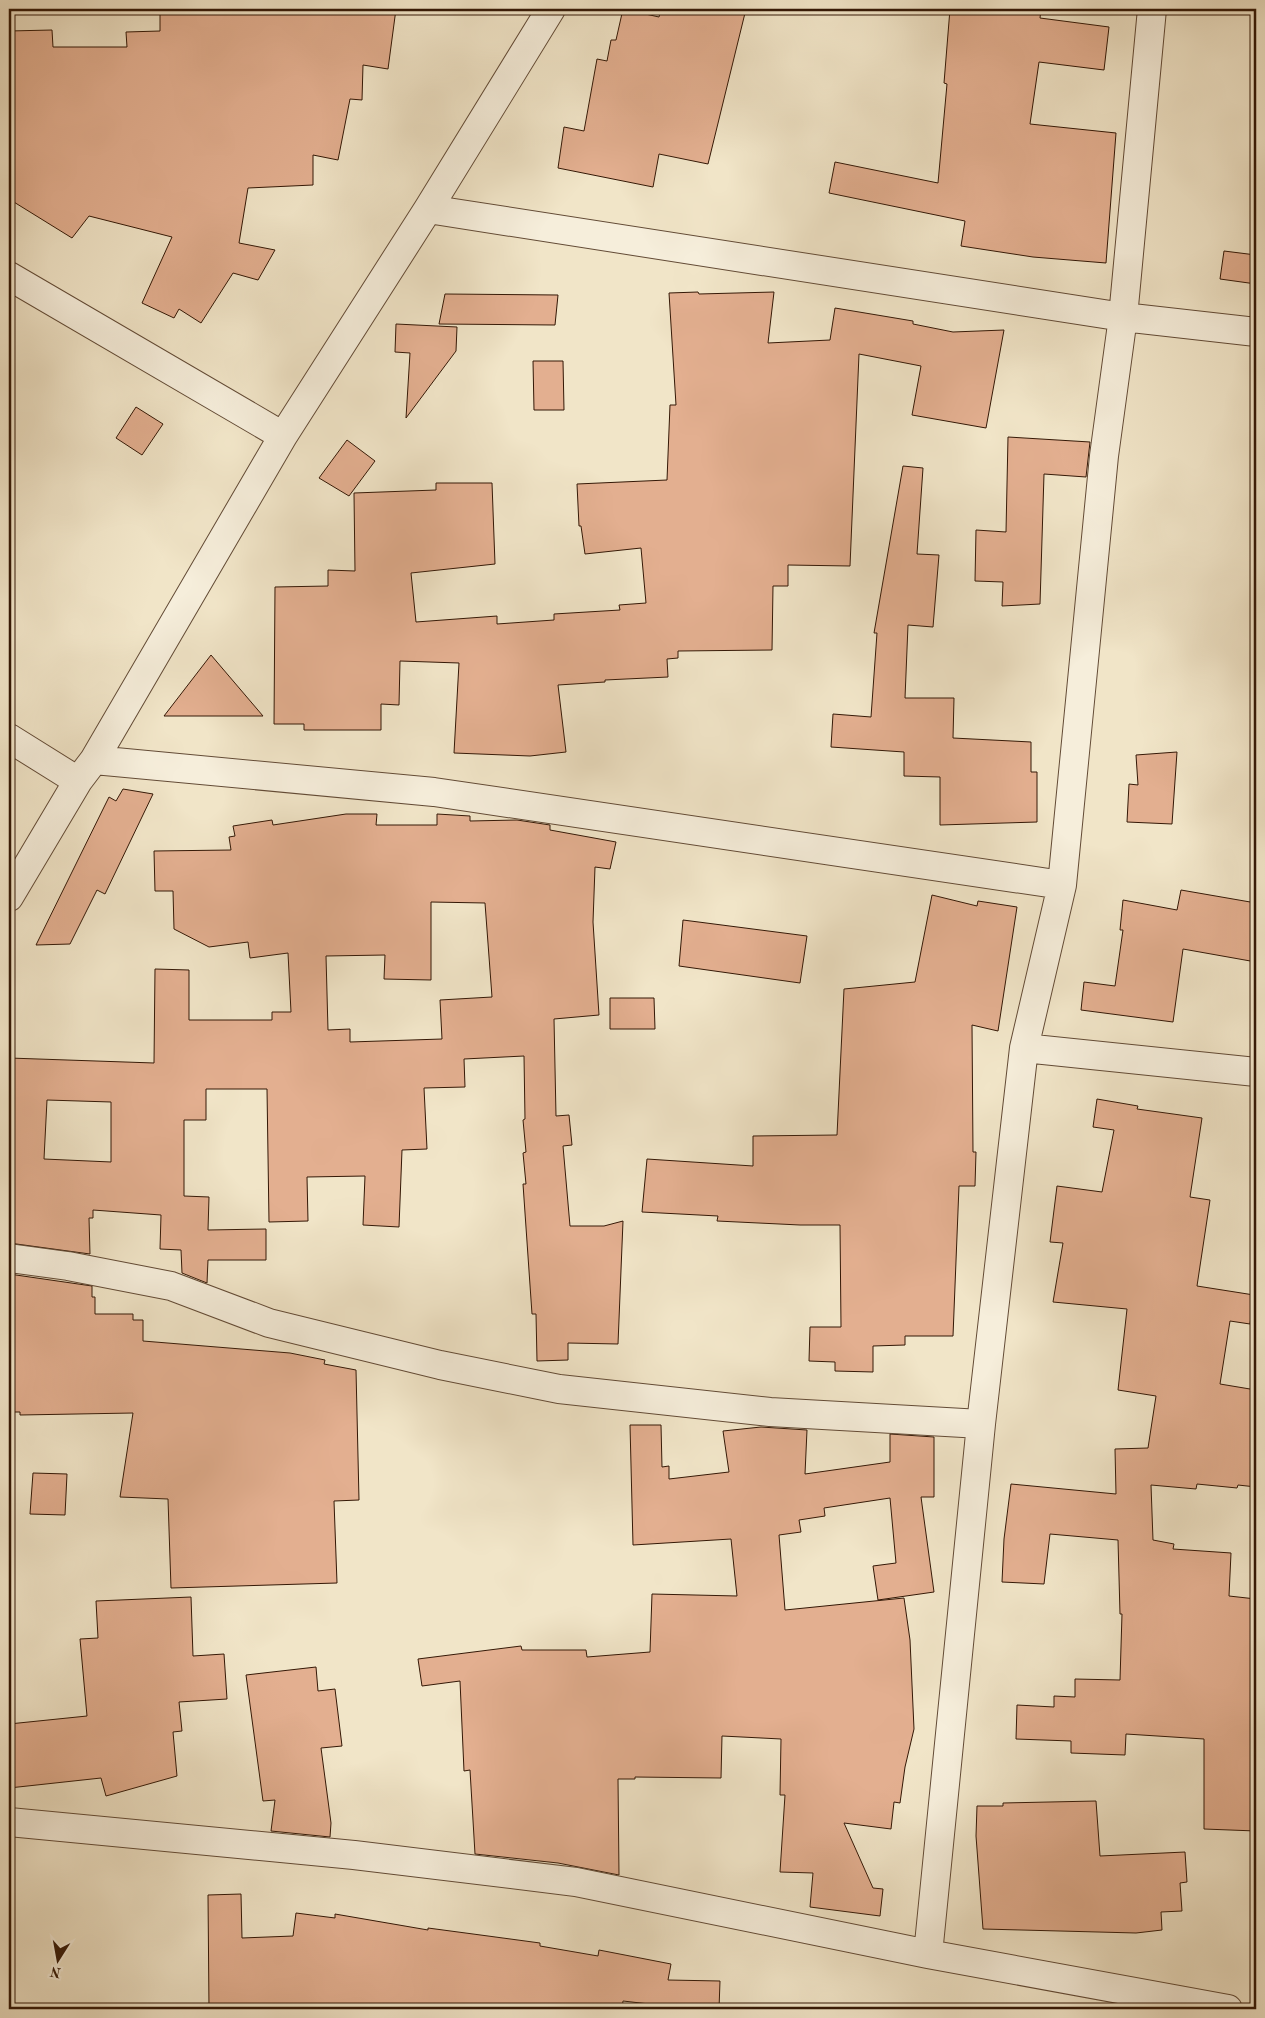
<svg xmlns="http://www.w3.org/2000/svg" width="1265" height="2018" font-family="'Old Standard TT',serif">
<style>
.building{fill:#e3af90;stroke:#341806;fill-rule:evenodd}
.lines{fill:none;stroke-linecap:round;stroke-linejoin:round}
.street-casing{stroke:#634b36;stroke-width:30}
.street{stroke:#f6eedb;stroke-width:28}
</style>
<rect width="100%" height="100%" fill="#f1e5c8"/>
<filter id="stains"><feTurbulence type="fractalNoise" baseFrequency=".004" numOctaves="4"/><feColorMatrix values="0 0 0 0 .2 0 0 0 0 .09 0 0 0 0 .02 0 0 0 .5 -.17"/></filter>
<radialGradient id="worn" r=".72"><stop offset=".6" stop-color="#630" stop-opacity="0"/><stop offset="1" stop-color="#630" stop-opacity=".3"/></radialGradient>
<path class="building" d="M160,9H396L388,69L363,65L362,100L350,99L338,160L313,155V185L248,188L239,243L275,250L258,280L233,273L201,323L179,309L174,318L142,303L172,237L89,216L72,238L9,199V31L52,30L53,47H127L126,32L160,31Z
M623,9L659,17L661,9H746L708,164L659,154L653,187L558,168L564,127L584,131L597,59L607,61L611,40H616Z
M950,9H1041L1040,18L1109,27L1104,70L1039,62L1030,124L1116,133L1106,263L1033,257L961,246L965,221L829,193L835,162L938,183L947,84L944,83Z
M1224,251L1256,255V284L1220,279Z
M698,292L699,294L774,292L768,343L830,340L835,308L913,321V324L953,332L1004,330L986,428L912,415L921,366L859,354L850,566L788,565V586H773L772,650L678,651V658L667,659L668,677L605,680V682L558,685L566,752L530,756L454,753L459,663L400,661L399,705L381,704V730H304V724H274L275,587L328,586V570L355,571L354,493L436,490V483H492L495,564L411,573L416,622L497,616V624L554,620V614L620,610L619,605L646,603L641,548L585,554L581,526H579L577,484L667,480L670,405H676L669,293Z
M445,294L558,295L555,325L439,324Z
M396,324L457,327L456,351L406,418L410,353L395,352Z
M533,361H563L564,410H534Z
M136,407L163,424L142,455L116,438Z
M1008,437L1090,442L1086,477L1044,474L1040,604L1002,606L1003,582L975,581L976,530L1006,532Z
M347,440L375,461L349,496L319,478Z
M903,466L923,468L917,554L939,555L933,627L908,625L905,698H954L953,738L1031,742V772H1037V822L940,825V777L904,776V752L831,747L833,714L871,717L877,633H874Z
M211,655L263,716H164Z
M1177,752L1172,824L1127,822L1129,784L1138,785L1136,755Z
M123,789L153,794L105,894L97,890L70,944L36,945L109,797L116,801Z
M346,814H377L376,825H437V814L470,816V821L517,820L550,825V830L616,842L610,869L595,867L593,922L599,1015L554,1019L556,1116L569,1115L572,1145L563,1146L570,1226H604L623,1221L618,1344L568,1343V1360L537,1361L536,1314H532L523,1184H526L523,1153L526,1152L523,1120L525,1119L524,1056L464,1059L465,1087L424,1088L427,1149L402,1150L399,1227L363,1225L365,1176L307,1177L308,1221L269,1222L267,1089H206V1120H184V1196L209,1197L208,1230L266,1229V1260H208L207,1283L182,1273L181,1250L160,1249L161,1215L93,1210V1218H89L90,1254L9,1243V1058L154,1063L155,969L189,970V1020H272V1012H291L288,953L250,958L248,942L209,947L174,929L173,891H155L154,851L231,850L229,837L235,836L233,826L272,820L273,825ZM431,902L485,903L492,997L440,1000L442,1039L350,1042V1029L328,1030L326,956L385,955L384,979L431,980ZM47,1100L111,1102V1162L44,1159Z
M1181,890L1256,903V962L1183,949L1173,1022L1081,1010L1084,982L1115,986L1123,930H1120L1123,900L1177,910Z
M932,895L977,906L978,901L1017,907L998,1031L972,1025L973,1152H976L975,1186H959L953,1336H905V1345L873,1346V1372L835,1371V1362L809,1361L810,1327H841L840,1225H800L717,1221L718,1216L642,1212L647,1159L753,1166V1136L837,1135L844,989L915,982Z
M683,920L807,936L800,983L679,966Z
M610,998H654L655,1029H610Z
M1097,1099L1138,1106L1137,1109L1202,1118L1190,1197L1210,1200L1197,1286L1254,1295L1250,1324L1230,1321L1220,1384L1256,1390V1487L1238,1485L1237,1488L1197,1484L1196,1489L1151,1485L1153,1540L1174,1544L1173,1549L1231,1553L1229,1596L1256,1599V1831L1204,1829V1739L1126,1734L1125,1755L1071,1753V1741L1016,1739L1017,1705L1054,1707V1696L1075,1697V1679L1120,1680L1122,1614H1120L1118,1540L1050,1534L1044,1584L1002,1582L1004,1539L1011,1484L1116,1494L1115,1449L1148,1448L1156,1396L1118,1390L1127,1309L1053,1302L1063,1243L1050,1242L1057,1186L1102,1192L1114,1130L1093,1127Z
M9,1274L92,1286V1297H95V1314H133V1320H143V1341L290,1353L325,1360L324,1364L356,1370L359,1500L334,1501L337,1583L171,1588L168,1499L120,1497L133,1413L20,1415V1412H9Z
M630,1425H661L662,1467L669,1466V1479L729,1472L723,1431L761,1427L807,1430L805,1474L890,1462V1434L934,1437V1497H921L934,1592L878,1600L873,1566L896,1563L890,1498L824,1508L825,1516L799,1520L801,1532L779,1535L785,1610L904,1598L910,1640L914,1729L905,1767L900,1803L894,1802L891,1829L844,1823L873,1888L883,1889L880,1916L810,1907L813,1873L780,1872L785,1795H780L781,1739L722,1736L721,1778L635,1777V1779H618L619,1875L558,1863L475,1854L470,1770L464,1771L460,1681L422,1686L418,1659L521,1646L522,1650H586L587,1657L650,1652L652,1594L737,1596L731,1539L633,1545Z
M33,1473L67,1474L65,1515L30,1514Z
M191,1597L193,1656L224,1654L227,1699L179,1702L182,1731L173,1732L177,1776L106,1796L101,1778L9,1788V1724L87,1716L80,1639L98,1638L96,1601Z
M316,1667L318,1691L335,1689L342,1746L321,1748L331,1823L330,1837L271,1831L275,1800L263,1801L246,1675Z
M1096,1801L1100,1856L1185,1852L1187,1882L1180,1883L1182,1911L1161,1912L1162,1930L1136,1933L983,1929L976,1836L977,1806H1003V1803Z
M241,1894L242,1938L293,1936L296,1913L335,1918V1914L428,1930V1928L488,1936L540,1943V1946L598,1956L599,1950L671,1964L668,1980L720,1981L719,2009H693L623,2001L622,2009H209L208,1895Z"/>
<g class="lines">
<g class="street-casing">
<path id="street" d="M428,209L1123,317L1256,332
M9,276L283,436
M9,738L78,781
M94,760L434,792L1062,885
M9,897L78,781L94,760L283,436L428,209L551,9
M1024,1048L1256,1072
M9,1258L68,1266L171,1286L269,1323L440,1365L559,1389L770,1412L981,1424
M9,1822L354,1855L576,1882L928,1954L1228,2009
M928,1954L981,1424L1024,1048L1062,885L1104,456L1123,317L1152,9"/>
</g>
<use href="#street" class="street"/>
</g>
<rect width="1265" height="2018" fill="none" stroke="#f1e5c8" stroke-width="30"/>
<rect x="10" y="10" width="1245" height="1998" fill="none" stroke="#341806" stroke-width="2.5"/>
<rect x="15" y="15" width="1235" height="1988" fill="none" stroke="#341806"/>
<g transform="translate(58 1960) rotate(191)" stroke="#f6eedb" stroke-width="4" paint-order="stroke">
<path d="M0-4L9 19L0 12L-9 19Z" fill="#341806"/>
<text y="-8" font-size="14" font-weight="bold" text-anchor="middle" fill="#341806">N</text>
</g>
<rect width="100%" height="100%" filter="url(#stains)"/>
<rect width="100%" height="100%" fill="url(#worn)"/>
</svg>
